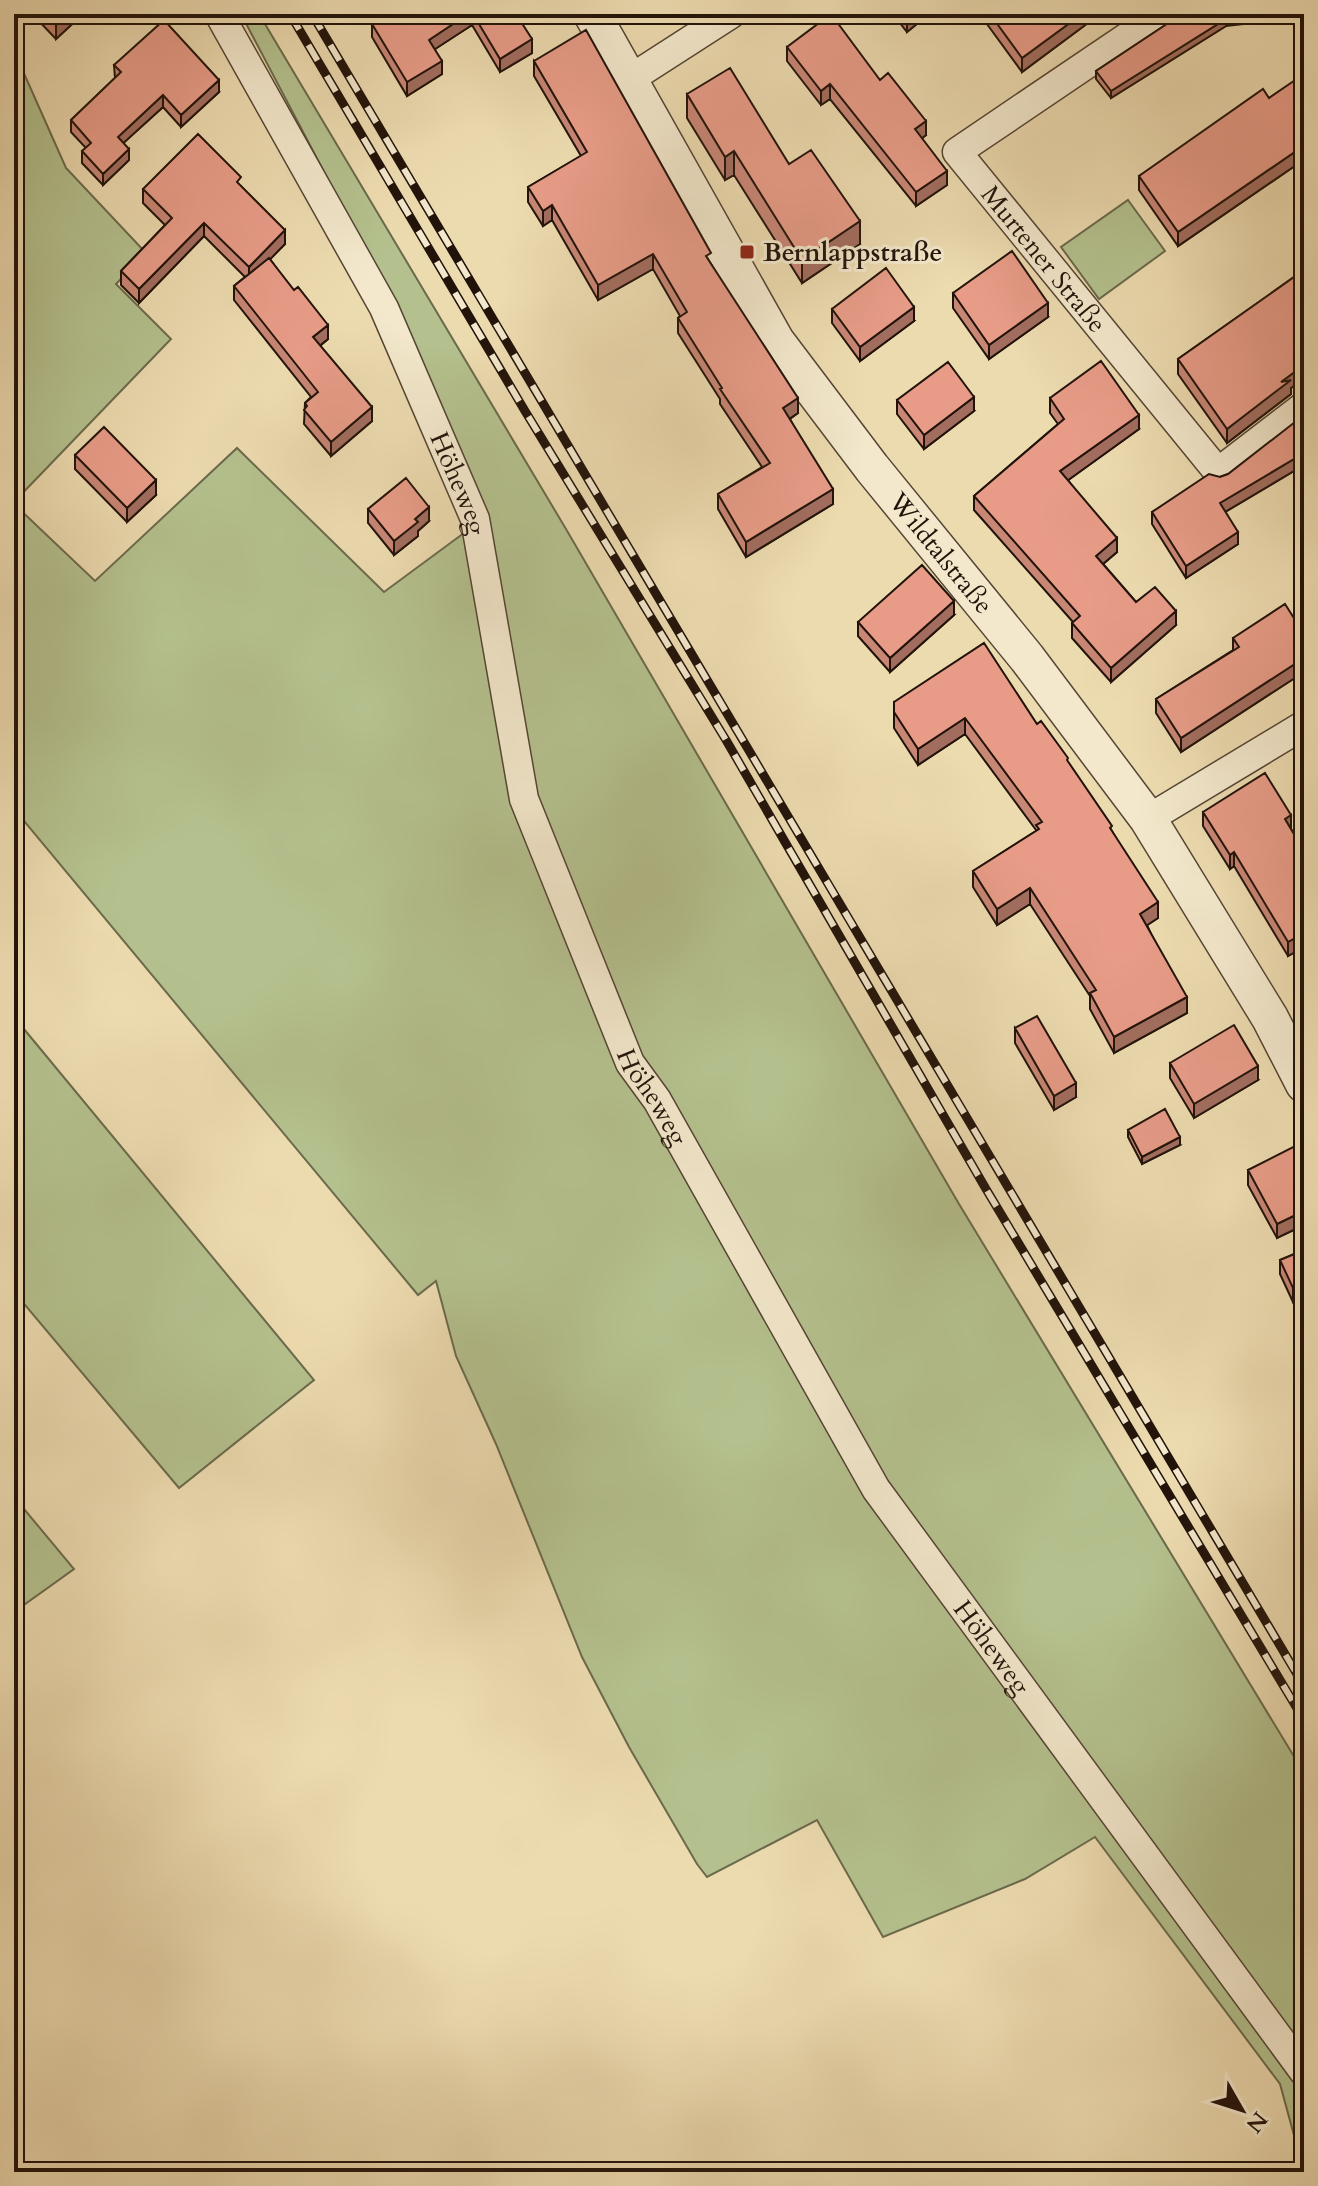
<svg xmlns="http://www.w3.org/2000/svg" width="1318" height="2186" font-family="Cardo,serif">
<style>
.green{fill:#b4c18e;stroke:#6b6a4c;stroke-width:2}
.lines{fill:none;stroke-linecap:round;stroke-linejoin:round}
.minor-casing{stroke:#554534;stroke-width:31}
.tertiary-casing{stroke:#554534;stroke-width:39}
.minor{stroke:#f3e8cc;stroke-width:28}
.tertiary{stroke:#f3e8cc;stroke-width:36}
.rail-casing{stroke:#22130a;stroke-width:9}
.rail{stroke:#f3e8cc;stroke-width:6;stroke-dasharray:18;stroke-linecap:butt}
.wall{fill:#c88675;stroke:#22130a;stroke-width:2}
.shaded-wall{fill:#a26d5f;stroke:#22130a;stroke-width:2}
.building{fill:#e89c88;stroke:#22130a;stroke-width:2}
.poi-dot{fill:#8f2418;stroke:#f3e8cc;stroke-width:3}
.labels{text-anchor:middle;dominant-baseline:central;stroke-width:6;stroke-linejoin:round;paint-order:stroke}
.poi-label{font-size:26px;font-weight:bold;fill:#22130a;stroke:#f3e8cc;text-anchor:start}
.street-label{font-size:26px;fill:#22130a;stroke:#f3e8cc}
</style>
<rect width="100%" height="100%" fill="#eddbb0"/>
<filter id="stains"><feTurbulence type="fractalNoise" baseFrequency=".0025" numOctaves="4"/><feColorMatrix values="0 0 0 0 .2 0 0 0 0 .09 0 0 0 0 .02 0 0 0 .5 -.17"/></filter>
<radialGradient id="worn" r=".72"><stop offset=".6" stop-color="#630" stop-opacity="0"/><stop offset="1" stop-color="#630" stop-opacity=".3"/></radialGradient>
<path class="green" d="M241,14H259L566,529L959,1204L1304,1773V2172L1280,2084L1095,1837L1025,1879L883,1937L817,1820L707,1877L697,1864L629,1747L582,1657L496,1444L456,1356L436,1281L418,1295L14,809V504L95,581L237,448L384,592L487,516L392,301Z
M14,51L66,168L146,253L116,284L171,339L14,502Z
M1128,200L1165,251L1099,299L1061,247Z
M14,1017L314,1380L179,1488L14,1292Z
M14,1497L74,1569L14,1612Z"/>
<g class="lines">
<g class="minor-casing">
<g id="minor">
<path id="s1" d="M219,14L384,308L475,519L524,799L630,1063L657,1100L876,1489L1304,2072"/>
<path id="s2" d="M1161,14L957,152L1218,472L1304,406"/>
<path d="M630,79L731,14"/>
<path d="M1148,819L1304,725"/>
</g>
</g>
<g class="tertiary-casing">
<g id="tertiary">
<path id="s3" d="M592,14L776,341L872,468L1027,658L1148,819L1270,1018L1304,1084"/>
</g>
</g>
<use href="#minor" class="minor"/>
<use href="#tertiary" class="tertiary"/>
<g class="rail-casing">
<path id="rail" d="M290,14L525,411L726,740L986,1189L1304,1720
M312,14L1304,1686"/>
</g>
<use href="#rail" class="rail"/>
</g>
<path class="wall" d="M37,14H83L56,39L37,19Z
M388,14H516L532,53L500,72L472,25L435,49L442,74L407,96L372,37V24Z
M893,14H929L907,32Z
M984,14H1111L1104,19L1100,14L1022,72L984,20Z
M1182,14H1269V21L1226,26L1111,98L1096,79V71Z
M787,47L880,80L926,135L922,138L947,185L916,206L830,99L821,105L787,61Z
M534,61L711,264L798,413L790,419L833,504L746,557L718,509V494L762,467L720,404V399L678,333V318L680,316L653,269L598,300L552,220L543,226L528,202V187L581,156L534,76Z
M114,65L219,92L181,127L163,107L123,143L129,160L103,185L82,163V151L86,148L71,132V120L115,78Z
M1304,80V163L1302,161L1178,246L1139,190V176L1269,98Z
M687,94L789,164L860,244L802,283L734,175L725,180L687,118Z
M241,186L285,244L270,259L328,339L320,346L372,421L331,456L304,424L305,403L311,397L234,300V286L245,277L204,236L139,303L121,285V271L165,225L143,203V189Z
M1304,270V379L1291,388V394L1227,443L1178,374V359Z
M953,293L1048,317L989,359L953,308Z
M832,309L914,321L860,361L832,323Z
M1050,398L1139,429L1068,480L1117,552L1103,564L1136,602L1176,625L1111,682L1072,638V623L1073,622L974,510V496L1058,424L1050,413Z
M897,400L974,411L924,449L897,414Z
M75,455L156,495L127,522L75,469Z
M1304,465L1225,512L1238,544L1186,578L1152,524V512L1220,477L1228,474Z
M368,509L429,521L418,531V536L394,555L368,523Z
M954,615L890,672L858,636V622Z
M1304,634V672L1181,752L1156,713V699L1233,650V638Z
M894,702L1037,724L1068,763L1112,831L1158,918L1147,925L1187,1013L1114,1053L1090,1009V996L1030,904L997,925L973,887V871L1036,831V830L965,734L918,765L894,728Z
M1203,812L1291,829L1304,851V947L1288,956L1234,866L1230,869L1203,826Z
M1015,1028L1076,1097L1054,1110L1015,1043Z
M1170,1063L1258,1080L1194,1118L1170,1078Z
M1128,1130L1180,1145L1142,1164L1128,1137Z
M1304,1154V1225L1277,1238L1248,1185V1170Z
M1304,1250L1293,1302L1280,1274V1260Z
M1304,1341V1362L1301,1356V1342Z"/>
<path class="shaded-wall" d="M68,14H83L56,39V25Z
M468,14H472V25L429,53V40Z
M912,14H929L907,32V18Z
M1082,14H1100L1022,72V58Z
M1226,19V26L1111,98V91Z
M532,39V53L500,72V59Z
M442,61V74L407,96V82Z
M219,80V92L181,127V115Z
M830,84V99L821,105V91Z
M163,95V107L118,148V137Z
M926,121V135L915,144V129Z
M1302,147V161L1178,246V232Z
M129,149V160L103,185V174Z
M734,151V175L725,180V157Z
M947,171V185L916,206V192Z
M552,205V220L543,226V211Z
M860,221V244L802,283V260Z
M204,223V236L139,303V289Z
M285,230V244L249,281V267Z
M653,254V269L598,300V285Z
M1048,303V317L989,359V345Z
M914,307V321L860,361V347Z
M328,325V339L313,351V337Z
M1304,365V379L1291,388V394L1227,443V429L1281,382Z
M974,397V411L924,449V435Z
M798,398V413L783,423V408Z
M372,407V421L331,456V442Z
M1139,415V429L1060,486V471Z
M1304,453V465L1220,515V503Z
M156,480V495L127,522V508Z
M833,489V504L746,557V542Z
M429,507V521L418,531V536L394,555V541L415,519Z
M1238,532V544L1186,578V566Z
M1117,538V552L1096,570V556Z
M954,601V615L890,672V658Z
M1176,611V625L1111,682V668Z
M1304,658V672L1181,752V738Z
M965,718V734L918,765V749Z
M1291,815V830L1285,819Z
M1234,852V866L1230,869V855Z
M1030,888V904L997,925V909Z
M1158,902V918L1140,930V914Z
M1304,933V947L1288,956V942Z
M1187,997V1013L1114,1053V1037Z
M1258,1066V1080L1194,1118V1104Z
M1076,1083V1097L1054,1110V1096Z
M1180,1137V1145L1142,1164V1157Z
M1304,1211V1225L1277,1238V1224Z
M1304,1283V1297L1293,1302V1288Z"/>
<path class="building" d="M45,14H68L56,25Z
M388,14H468L429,40L442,61L407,82L372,24Z
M473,14H516L532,39L500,59Z
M831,14L880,80L888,73L926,121L915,129L947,171L916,192L830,84L821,91L787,47Z
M990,14H1082L1022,58Z
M1182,14H1269L1226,19L1111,91L1096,71Z
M164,20L219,80L181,115L163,95L118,137L129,149L103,174L82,151L91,143L71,120L121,72L114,65Z
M586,30L711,253L706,256L798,398L783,408L833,489L746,542L718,494L770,463L720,389L722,388L678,318L687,312L653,254L598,285L552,205L543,211L528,187L587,152L534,61Z
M730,68L789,164L811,150L860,221L802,260L734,151L725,157L687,94Z
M1301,76L1304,80V149L1302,147L1178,232L1139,176L1263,89L1269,98Z
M198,134L241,177L237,182L285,230L249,267L204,223L139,289L121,271L172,218L143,189Z
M1012,251L1048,303L989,345L953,293Z
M269,258L294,290L298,287L328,325L313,337L372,407L331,442L304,410L307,406L305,403L318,392L234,286Z
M886,268L914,307L860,347L832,309Z
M1304,270V365L1281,382L1291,380L1227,429L1178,359Z
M1101,361L1139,415L1060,471L1117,538L1096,556L1136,602L1155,587L1176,611L1111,668L1072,623L1080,616L974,496L1064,419L1050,398Z
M948,362L974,397L924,435L897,400Z
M1304,415V453L1220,503L1238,532L1186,566L1152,512L1209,474L1220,477L1228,474Z
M104,427L156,480L127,508L75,455Z
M406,478L429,507L415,519L418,522L394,541L368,509Z
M922,565L954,601L890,658L858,622Z
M1285,604L1304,634V658L1181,738L1156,699L1239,647L1233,638Z
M984,643L1037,724L1041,721L1068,758L1067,760L1112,826L1110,828L1158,902L1140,914L1187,997L1114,1037L1090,993L1096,990L1030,888L997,909L973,871L1039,829L1036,825L1042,822L965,718L918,749L894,712V702Z
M1265,773L1291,815L1285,819L1304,851V933L1288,942L1234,852L1230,855L1203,812Z
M1037,1016L1076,1083L1054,1096L1015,1028Z
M1234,1025L1258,1066L1194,1104L1170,1063Z
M1165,1109L1180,1137L1142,1157L1128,1130Z
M1299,1144L1304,1154V1211L1277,1224L1248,1170Z
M1304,1250V1283L1293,1288L1280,1260Z"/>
<rect class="poi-dot" x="739" y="244" width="16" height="16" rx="4"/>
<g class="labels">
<g class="poi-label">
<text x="763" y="252">Bernlappstraße</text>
</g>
<g class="street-label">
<text stroke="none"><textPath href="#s2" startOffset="384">Murtener Straße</textPath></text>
<text stroke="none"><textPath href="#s1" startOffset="528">Höheweg</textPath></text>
<text stroke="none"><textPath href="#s3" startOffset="644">Wildtalstraße</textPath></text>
<text stroke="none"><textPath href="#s1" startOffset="1176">Höheweg</textPath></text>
<text stroke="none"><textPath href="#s1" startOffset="1824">Höheweg</textPath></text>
</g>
</g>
<rect width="1318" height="2186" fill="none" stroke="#eddbb0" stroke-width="48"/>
<rect x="16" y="16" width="1286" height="2154" fill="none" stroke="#22130a" stroke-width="4"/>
<rect x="24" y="24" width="1270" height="2138" fill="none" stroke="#22130a" stroke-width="2"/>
<g transform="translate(1242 2110) rotate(129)" stroke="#f3e8cc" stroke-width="6" paint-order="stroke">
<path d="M0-6L14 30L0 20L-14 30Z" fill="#22130a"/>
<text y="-12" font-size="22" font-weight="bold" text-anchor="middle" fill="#22130a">N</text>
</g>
<rect width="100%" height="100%" filter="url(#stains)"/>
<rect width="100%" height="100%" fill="url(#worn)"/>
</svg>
